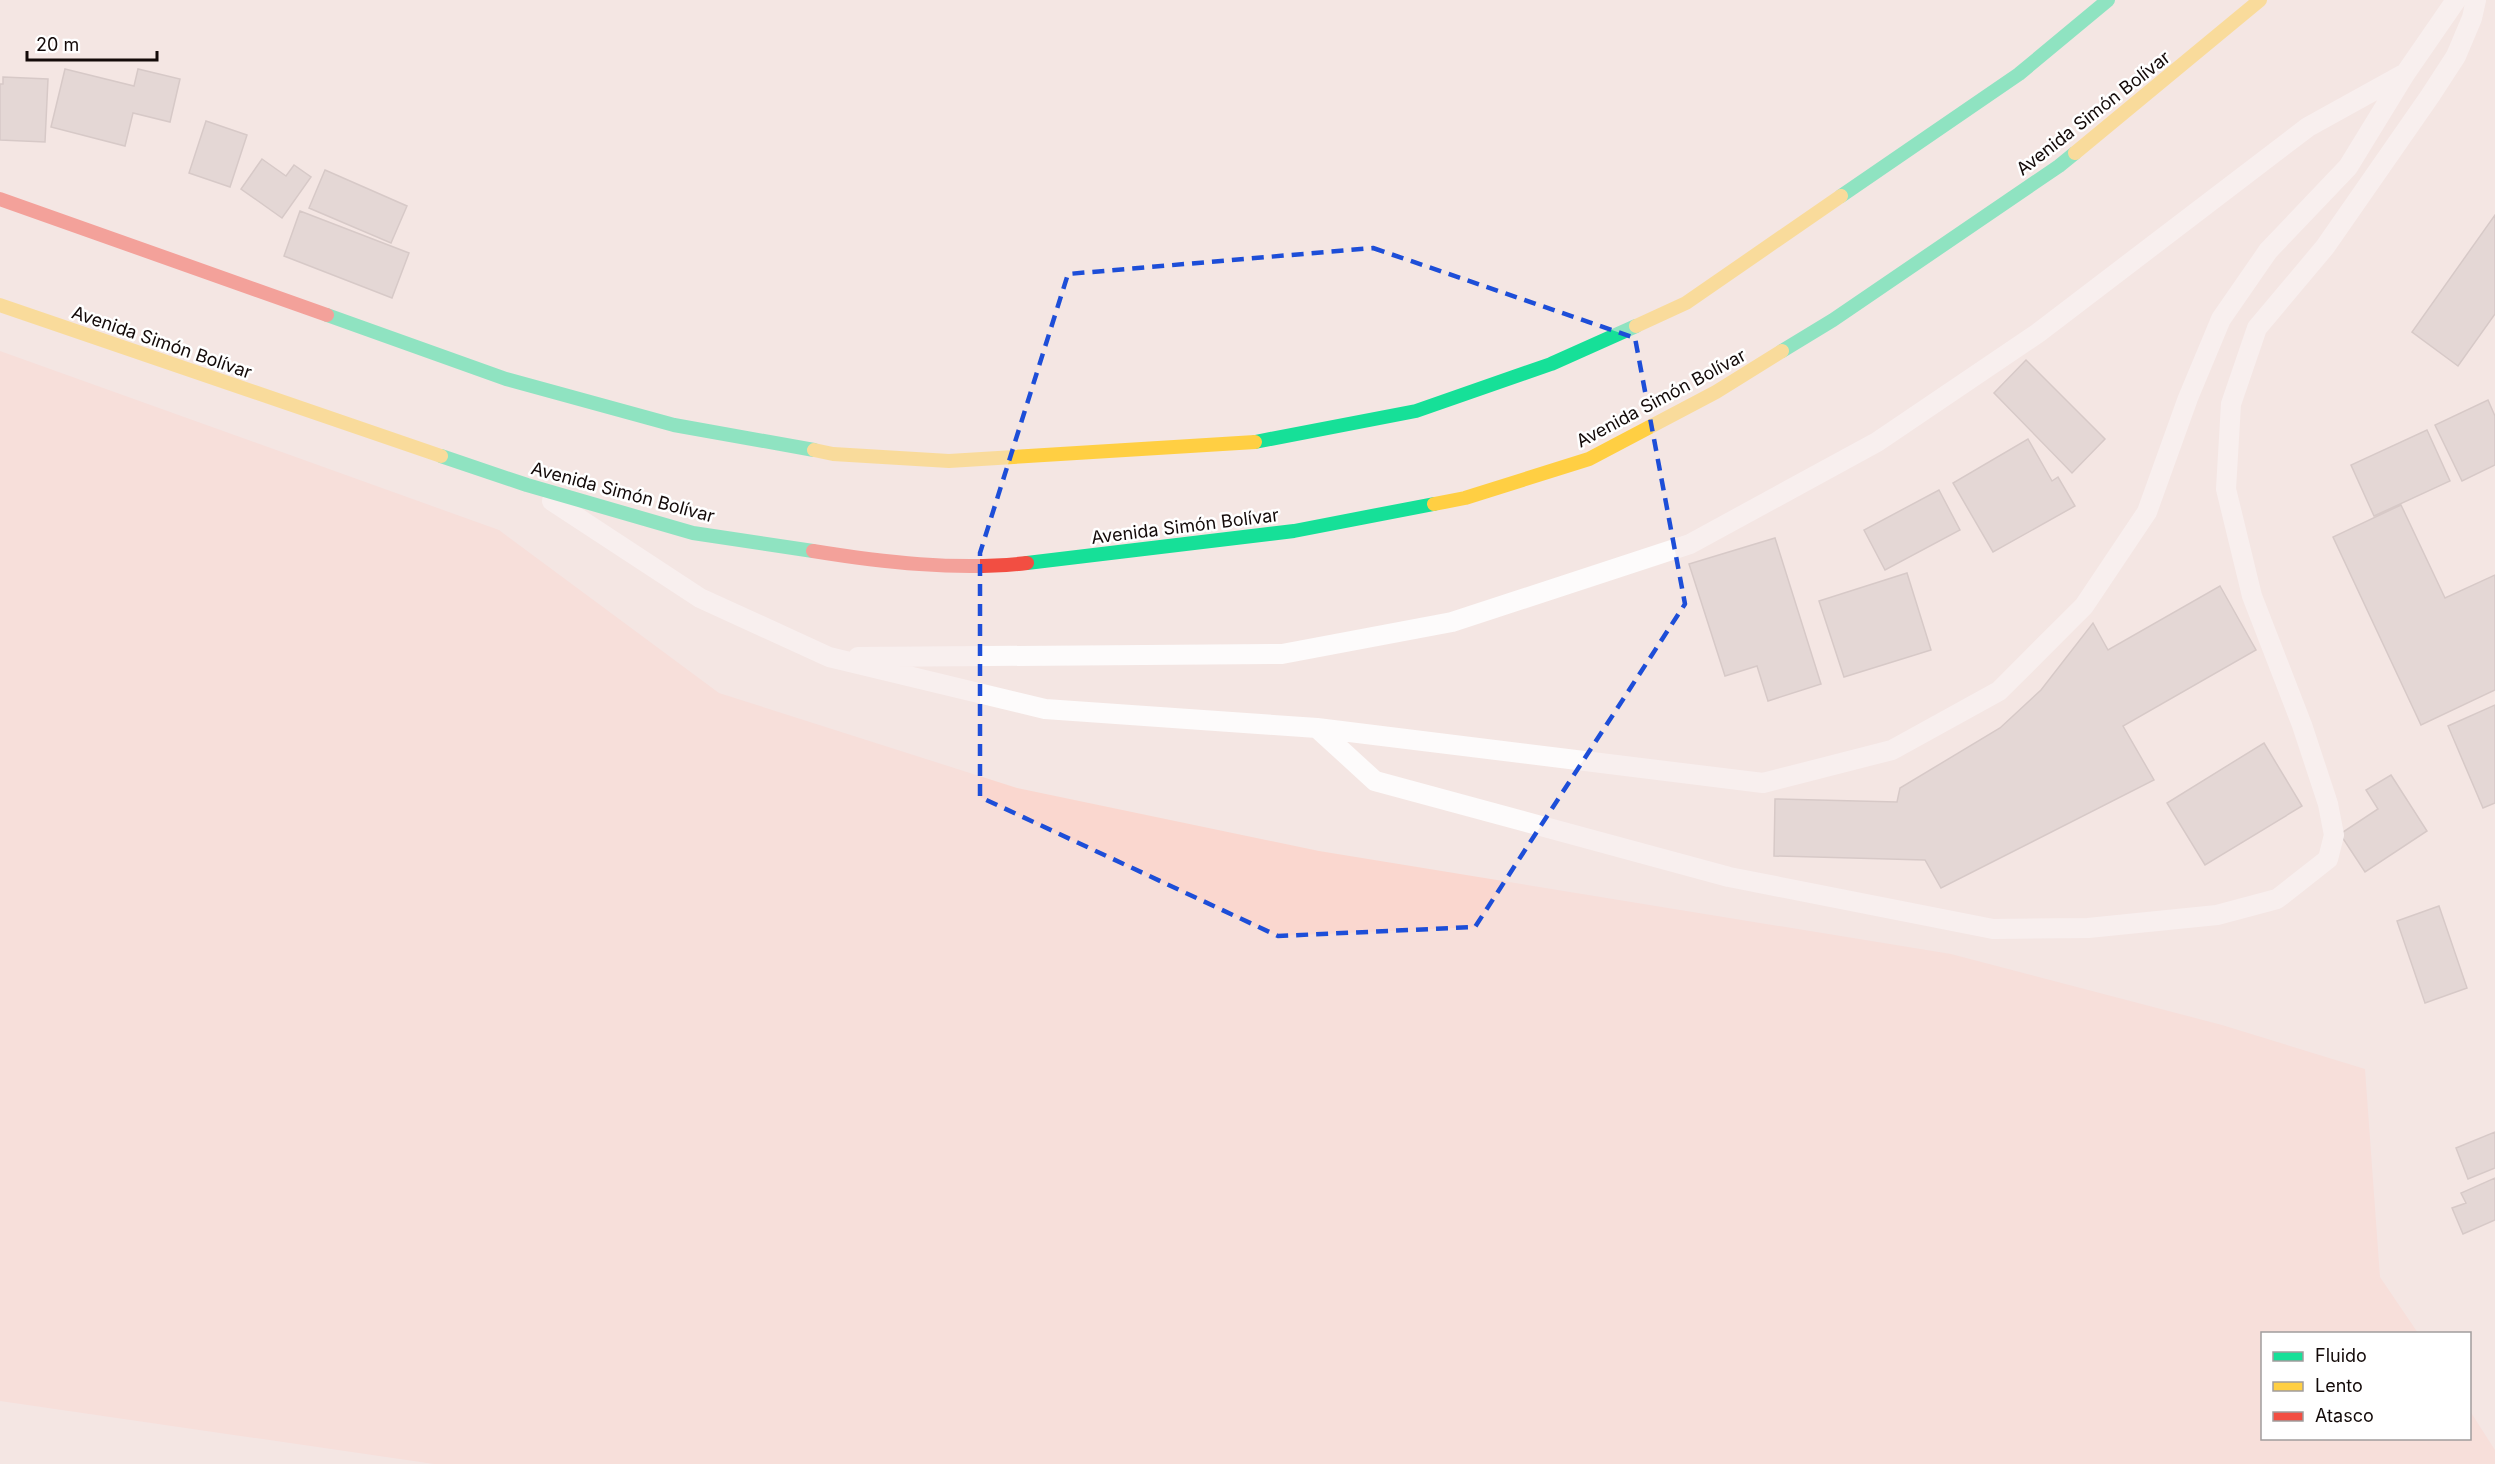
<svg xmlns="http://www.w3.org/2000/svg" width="2495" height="1464" font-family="Inter,sans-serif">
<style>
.green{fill:#fad7cf}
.building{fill:#d1c6c4;stroke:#b3a7a5;stroke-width:1.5}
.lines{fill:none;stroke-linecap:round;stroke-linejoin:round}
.lane{stroke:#fdfbfb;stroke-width:20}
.fast{stroke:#16e098;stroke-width:14}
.slow{stroke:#ffcf43;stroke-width:14}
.jam{stroke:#f24e42;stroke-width:14}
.marked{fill:none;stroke:#1d4ed8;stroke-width:4.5;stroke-dasharray:12 8;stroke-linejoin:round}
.labels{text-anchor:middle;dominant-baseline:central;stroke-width:5;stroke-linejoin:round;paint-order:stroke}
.street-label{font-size:18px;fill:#130a09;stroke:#fff}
</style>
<rect width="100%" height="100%" fill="#f4e6e3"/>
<path class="green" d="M0,351L499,530L719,693L1017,788L1319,851L1951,954L2222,1025L2365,1069L2380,1277L2418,1333L2262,1334V1438H2470V1411L2495,1450V1464H434L0,1401Z"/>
<path class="building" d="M65,69L134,86L138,69L180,79L170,122L133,113L125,146L51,127Z
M3,77L48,79L45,142L0,140V84H3Z
M206,121L247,135L230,187L189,173Z
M262,159L286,176L294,165L311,177L282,218L241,189Z
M325,170L407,206L391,243L309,208Z
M300,211L409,253L392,298L284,256Z
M2495,215V314L2458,366L2412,332Z
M2026,360L2105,439L2072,473L1994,393Z
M2488,400L2495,416V465L2462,481L2435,425Z
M2427,430L2450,481L2374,516L2351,465Z
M2028,439L2052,481L2058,477L2075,506L1993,552L1953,483Z
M1939,490L1960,530L1885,570L1864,530Z
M2401,505L2445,598L2495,575V690L2421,725L2333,537Z
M1775,538L1821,684L1768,701L1757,666L1725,676L1689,564Z
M1907,573L1931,650L1844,677L1819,601Z
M2220,586L2256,650L2123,726L2154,780L1941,888L1925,860L1774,856L1775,799L1897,802L1900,788L2000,728L2041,690L2093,623L2108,650Z
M2495,705V803L2483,808L2448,726Z
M2264,743L2302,806L2205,865L2167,803Z
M2391,775L2427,831L2365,872L2340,834L2378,809L2366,790Z
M2439,906L2467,988L2425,1003L2397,921Z
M2495,1132V1168L2468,1179L2456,1148Z
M2495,1178V1220L2463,1234L2452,1208L2466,1203L2461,1193Z"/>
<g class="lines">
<path class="lane" d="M552,501L700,598L829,657L1045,709L1317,728L1763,783L1892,750L1999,691L2084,606L2147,512L2188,398L2221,319L2268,251L2348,167L2405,74L2456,0
M858,657L1282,654L1452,622L1690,544L1877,442L2038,333L2308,127L2402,75
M1317,728L1375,781L1729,877L1993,929L2088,928L2217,915L2277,899L2328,859L2334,835L2328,804L2302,725L2252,596L2226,489L2231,404L2257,328L2325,247L2430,96L2456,56L2472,18L2476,0"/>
<path class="fast" d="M1841,196L2019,74L2108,0
M327,315L506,379L674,425L814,450
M1782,351L1833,320L2059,166L2075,153
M1255,442L1416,411L1551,364L1636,326
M441,456L527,485L693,533L813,551
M1027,563L1294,531L1434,504"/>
<path class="slow" d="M2075,153L2260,0
M0,305L441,456
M1636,326L1686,303L1841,196
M814,450L833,454L949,461L1255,442
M1434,504L1465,498L1589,459L1716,392L1782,351"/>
<path class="jam" d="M0,199L327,315
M813,551C881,562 958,571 1027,563"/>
</g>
<path d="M0 0H2495V1464H0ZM1373,248L1635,338L1685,604L1475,927L1278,936L980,797V553L1068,274Z" fill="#f4e6e3" fill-opacity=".55" fill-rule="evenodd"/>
<path class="marked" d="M1373,248L1635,338L1685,604L1475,927L1278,936L980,797V553L1068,274Z"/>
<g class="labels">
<g class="street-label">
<text transform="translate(2093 113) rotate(-38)">Avenida Simón Bolívar</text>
<text transform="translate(162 342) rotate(19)">Avenida Simón Bolívar</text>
<text transform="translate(1661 398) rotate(-28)">Avenida Simón Bolívar</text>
<text transform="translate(623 492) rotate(15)">Avenida Simón Bolívar</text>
<text transform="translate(1185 526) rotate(-7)">Avenida Simón Bolívar</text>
</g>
</g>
<rect x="2261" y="1332" width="210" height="108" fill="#ffffff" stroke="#a19d9d" stroke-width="1.5"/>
<rect x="2273" y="1352" width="30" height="9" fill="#16e098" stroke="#a19d9d" stroke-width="1.5"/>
<text x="2315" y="1362" font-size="18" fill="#130a09">Fluido</text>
<rect x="2273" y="1382" width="30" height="9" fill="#ffcf43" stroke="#a19d9d" stroke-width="1.5"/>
<text x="2315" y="1392" font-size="18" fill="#130a09">Lento</text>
<rect x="2273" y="1412" width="30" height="9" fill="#f24e42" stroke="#a19d9d" stroke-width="1.5"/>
<text x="2315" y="1422" font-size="18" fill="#130a09">Atasco</text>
<path d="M27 51v9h130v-9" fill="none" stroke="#130a09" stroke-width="3"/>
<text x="36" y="51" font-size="18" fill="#130a09" stroke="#ffffff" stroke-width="4.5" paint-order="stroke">20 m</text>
</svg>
